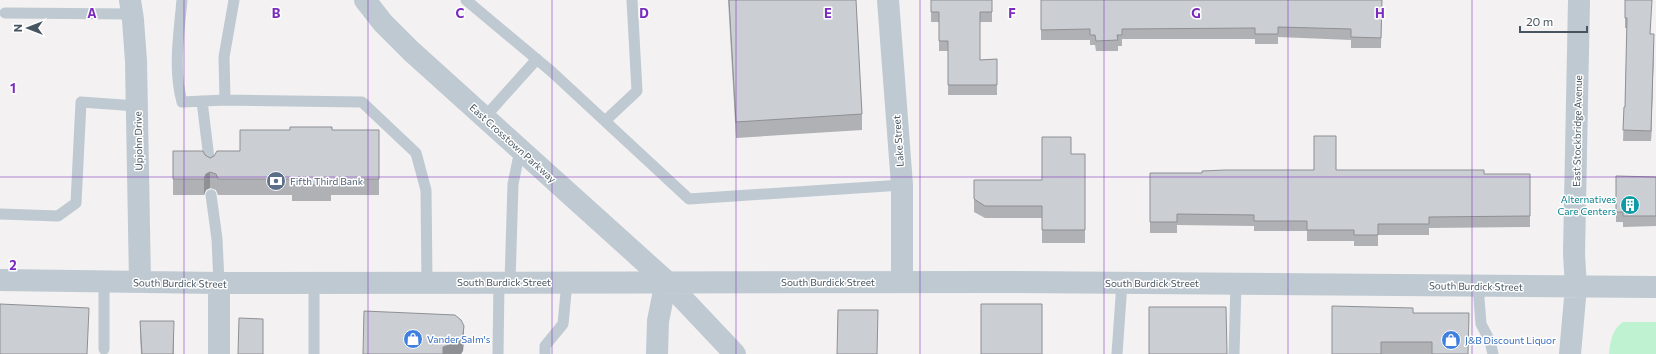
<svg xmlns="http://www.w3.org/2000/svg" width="1656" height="354" font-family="Commissioner,sans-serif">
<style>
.green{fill:#bef2d1}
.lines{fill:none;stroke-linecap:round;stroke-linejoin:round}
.service{stroke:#bec9d1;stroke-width:11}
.minor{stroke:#bec9d1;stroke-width:22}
.wall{fill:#afb1b5}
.shaded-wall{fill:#8e9094}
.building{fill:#cbced3;stroke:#8e9094}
.grid{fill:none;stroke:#7b2cbf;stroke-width:1;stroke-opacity:0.55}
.labels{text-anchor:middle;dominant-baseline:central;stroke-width:3;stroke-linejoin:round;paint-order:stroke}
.street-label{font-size:10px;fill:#475560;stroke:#fff}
.service-label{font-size:10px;fill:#4e5e75;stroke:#fff;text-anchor:start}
.culture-label{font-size:10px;fill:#0d838f;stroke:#fff;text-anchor:end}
.shop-label{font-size:10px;fill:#366cbe;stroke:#fff;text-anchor:start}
.grid-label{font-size:13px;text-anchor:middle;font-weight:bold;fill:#7b2cbf;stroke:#fff;stroke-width:3;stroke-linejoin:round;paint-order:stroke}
</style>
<rect width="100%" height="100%" fill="#f3f1f1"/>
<path class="green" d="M1623,322H1656V354H1609C1610,342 1612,329 1623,322Z"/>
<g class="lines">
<path class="service" d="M182,0C179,34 173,69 182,102L225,100L362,102L416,153L426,190L427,282
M466,0L552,72L689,199L902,185
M5,13L132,14
M225,100L224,57L234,0
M202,101L210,167
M484,118L537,59
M605,121L637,91L632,0
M211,195L217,239L219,283
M0,214L58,216L76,203L81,102L137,106
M510,282L513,184L520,150
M314,283V354
M1478,286L1481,324L1490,341L1493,354
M104,349V282
M498,354L499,282
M545,354V346L563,324L567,282
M1117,354L1122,283
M1234,354L1236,284"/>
<path class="minor" d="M130,0L133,20L136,61L140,282
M365,0L383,23L411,51L666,281L735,354
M888,0L902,185V282
M0,280L219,283L1008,282L1656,287
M219,354V283
M657,354L658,321L666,281
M1570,354L1576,287L1574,254L1579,0"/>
</g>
<path class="wall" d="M728,0H856L862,114V130L736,138Z
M931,0H992V22H980V60L997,59V95H948V51H939V22H931Z
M1041,0H1382L1381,48H1351V40L1278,37V44H1255V39H1122V46H1118V51H1096L1095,45H1090V40H1041Z
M1625,0L1651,34L1654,44L1651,141H1623L1624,107H1625L1627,28H1625Z
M332,130H379V195H331V201H292V195H218L216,190L210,188L206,190L204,195H173V151L205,155L210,158L240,151Z
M1071,154H1085V243H1042V218H985L974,212V180H1042Z
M1336,170L1484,174H1530V227L1429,228V235H1378V246H1354V241H1307V231H1254V226L1177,225V233H1150V173H1202Z
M1616,176L1656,177V226L1623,227V222H1616Z
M1413,313L1469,354H1332Z
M140,321L174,335V354H141L140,335Z"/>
<path class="shaded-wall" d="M1654,34V44L1651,141V131Z
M210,172V188L206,190L204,195V179L206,174Z
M464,326V342L463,351L461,354H443V347Z"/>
<path class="building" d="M729,0H856L862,114L736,122Z
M931,0H992V12H980V60L997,59V85H948V41H939V12H931Z
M1041,0H1382L1381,38L1351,37V29L1278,27V34H1255V28L1122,29V35H1117L1118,40L1096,41L1095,35H1090V29L1041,30Z
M1625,0H1652L1650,34H1654L1651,131L1623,130L1624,107H1625L1627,18H1625Z
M290,127H332V130H379V179H331V185H292V179H218L216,174L210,172L206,174L204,179H173V151H203L205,155L210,158L214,156L217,151H240V130H290Z
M1314,136H1336V170H1484V174H1530V216L1429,217V224H1378V235H1354V230H1307V221H1254V215L1177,214V222H1150V173H1202V171L1225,170H1314Z
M1042,137H1071V154H1085V230H1042V206H985L974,199V180H1042Z
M1616,176L1656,177V216H1623V212H1616Z
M0,304L89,308L87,354H0Z
M981,304H1042V354H981Z
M1332,306L1413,308V313H1469L1468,354H1432V342H1381V354H1332Z
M1149,307H1226L1227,354H1149Z
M838,310H878L877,354H837Z
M364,311L455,315L461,320L464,326L463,334L460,341L443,347V354H363Z
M239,318L263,319V354H238Z
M140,321H174L173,354H142Z"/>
<path class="grid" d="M184,0V354M368,0V354M552,0V354M736,0V354M920,0V354M1104,0V354M1288,0V354M1472,0V354M0,177H1656"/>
<defs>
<g id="bank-disc" transform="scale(1)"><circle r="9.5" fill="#5c6f8a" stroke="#fff"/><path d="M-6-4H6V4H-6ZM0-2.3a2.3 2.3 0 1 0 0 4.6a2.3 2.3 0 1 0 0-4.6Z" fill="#fff"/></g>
<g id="building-disc" transform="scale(1)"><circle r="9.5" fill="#0f9aa8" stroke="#fff"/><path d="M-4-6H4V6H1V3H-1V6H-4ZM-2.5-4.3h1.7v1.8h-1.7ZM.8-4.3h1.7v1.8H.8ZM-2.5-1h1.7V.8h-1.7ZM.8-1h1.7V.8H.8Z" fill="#fff"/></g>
<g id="shop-disc" transform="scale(1)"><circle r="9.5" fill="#3f7fe0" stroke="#fff"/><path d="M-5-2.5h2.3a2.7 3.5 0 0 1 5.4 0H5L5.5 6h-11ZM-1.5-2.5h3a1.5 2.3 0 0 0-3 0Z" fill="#fff"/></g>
</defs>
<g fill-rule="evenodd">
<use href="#bank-disc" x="276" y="181"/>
<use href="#building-disc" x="1630" y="205"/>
<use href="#shop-disc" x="413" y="339"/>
<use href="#shop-disc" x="1451" y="340"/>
</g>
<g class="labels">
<g class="street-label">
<text transform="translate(1577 131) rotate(-89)">East Stockbridge Avenue</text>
<text transform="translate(138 141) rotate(-91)">Upjohn Drive</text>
<text transform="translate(898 141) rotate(-94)">Lake Street</text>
<text transform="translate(513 143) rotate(42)">East Crosstown Parkway</text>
<text x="504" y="282">South Burdick Street</text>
<text x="828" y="282">South Burdick Street</text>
<text transform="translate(180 283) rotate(1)">South Burdick Street</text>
<text x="1152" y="283">South Burdick Street</text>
<text transform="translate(1476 286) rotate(1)">South Burdick Street</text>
</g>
<g class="service-label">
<text x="290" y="181">Fifth Third Bank</text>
</g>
<g class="culture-label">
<text x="1616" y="199">Alternatives<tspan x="1616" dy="12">Care Centers</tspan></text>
</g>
<g class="shop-label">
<text x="427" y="339">Vander Salm's</text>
<text x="1465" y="340">J&amp;B Discount Liquor</text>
</g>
</g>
<g class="grid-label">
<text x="92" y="18">A</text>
<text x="276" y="18">B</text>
<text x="460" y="18">C</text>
<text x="644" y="18">D</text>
<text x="828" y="18">E</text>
<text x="1012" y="18">F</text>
<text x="1196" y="18">G</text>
<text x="1380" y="18">H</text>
<text x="13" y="93">1</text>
<text x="13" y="270">2</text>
</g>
<g transform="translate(28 28) rotate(270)" stroke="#ffffff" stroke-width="3" paint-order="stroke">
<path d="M0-3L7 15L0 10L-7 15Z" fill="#475560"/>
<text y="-6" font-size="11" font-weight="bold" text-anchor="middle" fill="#475560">N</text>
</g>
<path d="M1520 26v6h67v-6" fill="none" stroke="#475560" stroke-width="2"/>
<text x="1526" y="26" font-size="12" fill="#475560" stroke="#ffffff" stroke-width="3" paint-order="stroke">20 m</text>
</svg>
